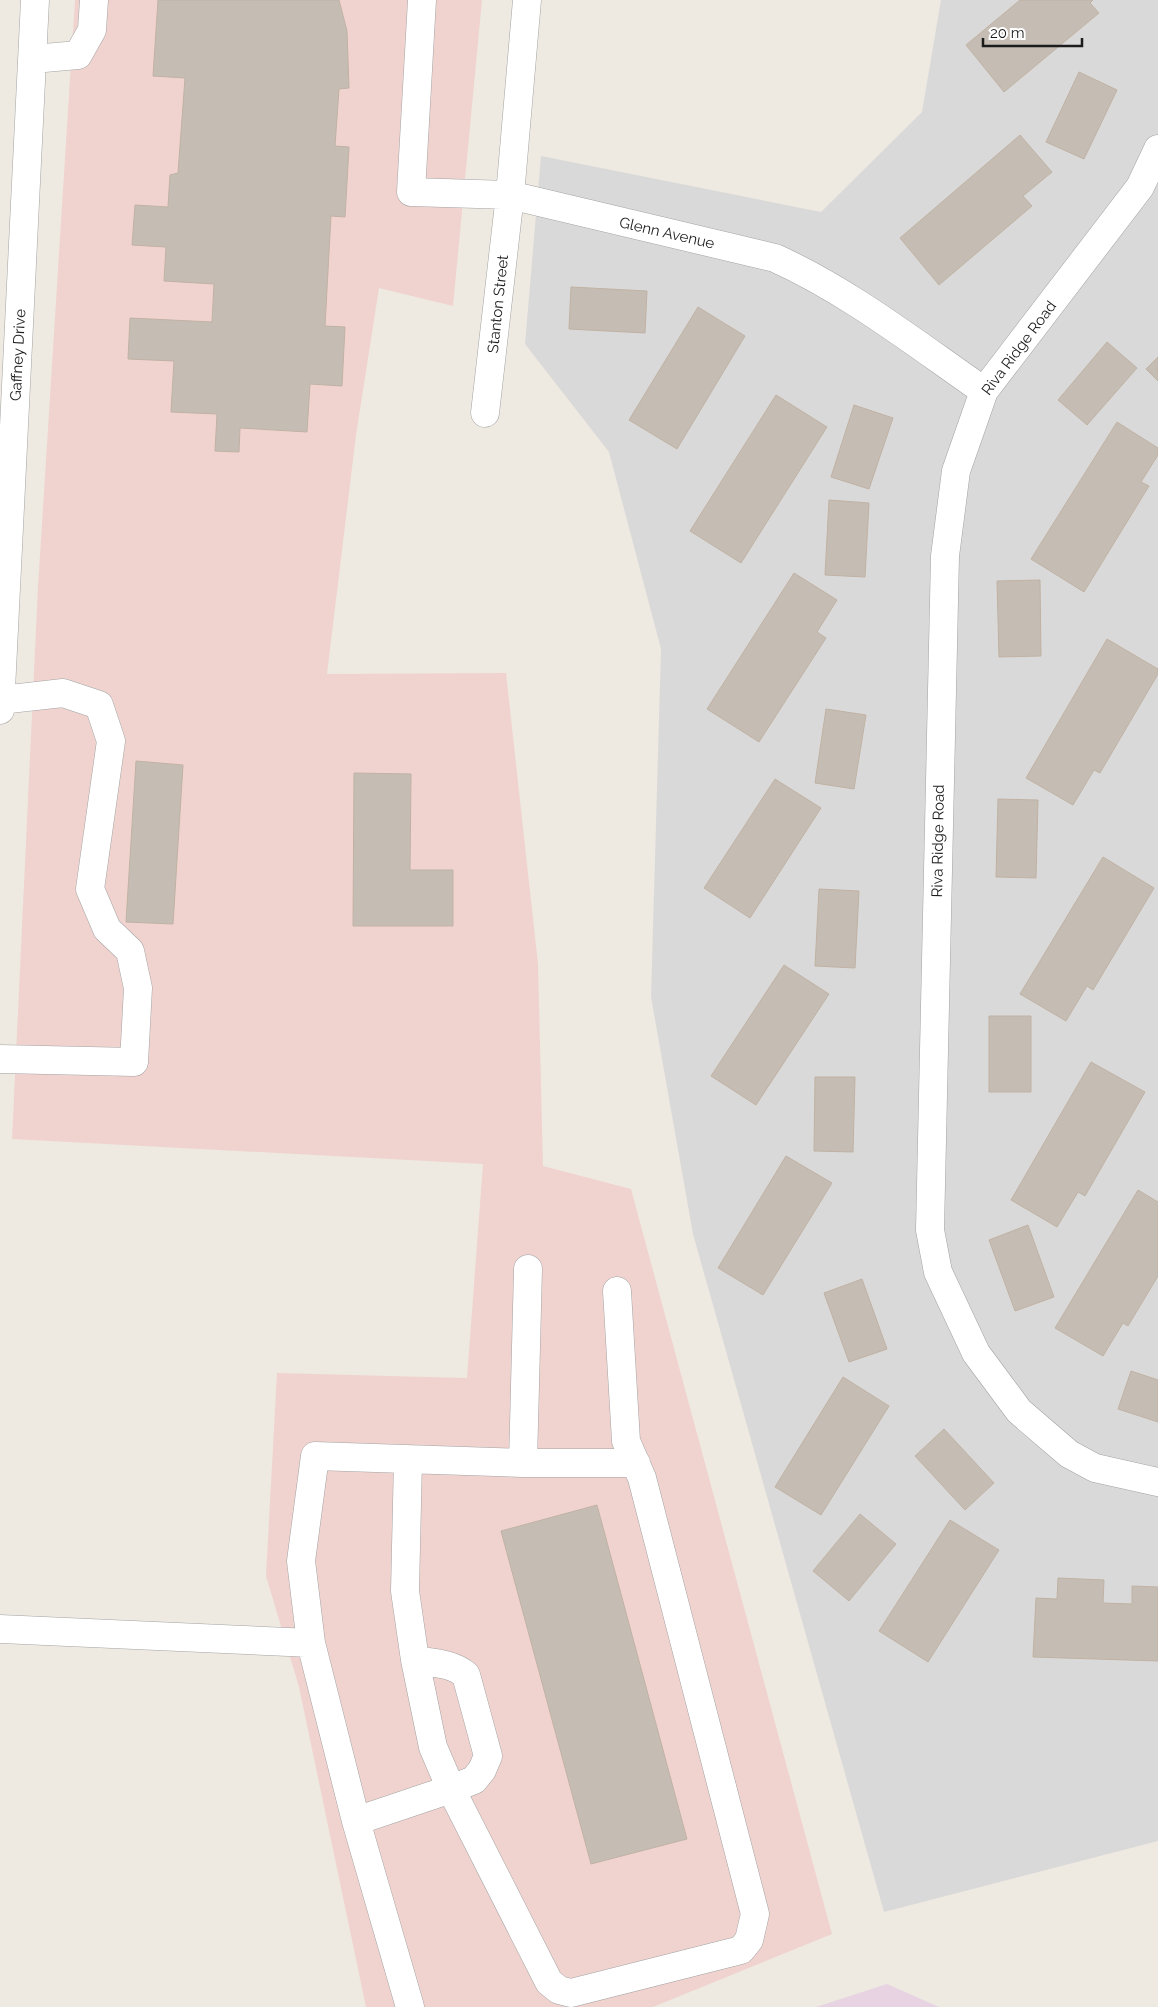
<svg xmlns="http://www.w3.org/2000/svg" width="1158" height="2007" font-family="Raleway,sans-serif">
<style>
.residential{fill:#dad9d9}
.commercial{fill:#f0d3cf}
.industrial{fill:#e7d3e2}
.building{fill:#c5bdb4;stroke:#c0b2a3}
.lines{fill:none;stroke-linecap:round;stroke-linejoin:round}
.minor-casing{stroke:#a3a3a3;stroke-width:29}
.minor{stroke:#fff;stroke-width:28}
.labels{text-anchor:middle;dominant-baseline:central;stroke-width:4;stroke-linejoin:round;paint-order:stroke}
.street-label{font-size:15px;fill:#1c1c1c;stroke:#fff}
</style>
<rect width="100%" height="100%" fill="#eeeae1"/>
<path class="residential" d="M941,0H1158V1841L884,1912L693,1234L651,997L661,649L609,452L525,344L541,156L821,212L922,112Z"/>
<path class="commercial" d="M75,0H482L453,306L379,288L356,435L327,674L506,673L538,964L543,1166L631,1189L832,1934L653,2007H366L299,1687L266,1576L277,1373L467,1378L483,1164L12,1139L38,587Z"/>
<path class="industrial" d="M887,1984L939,2007H816Z"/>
<path class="building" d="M158,0H339L347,31L349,88L339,89L335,146L349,147L345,217L331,216L325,326L345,327L342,386L310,384L307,432L240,428L239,452L215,451L217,414L171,412L174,361L128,359L130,318L212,322L214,284L164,281L166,247L132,245L135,205L168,207L170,175L178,173L185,78L153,76Z
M1020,0H1093L1090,3L1099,13L1004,92L966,45Z
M1079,72L1117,90L1084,159L1046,142Z
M1020,135L1052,172L1023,196L1032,206L939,285L900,238Z
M571,287L647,291L645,333L569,329Z
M698,307L745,336L677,449L629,420Z
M1107,342L1137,368L1087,425L1058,400Z
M1158,357V381L1146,369Z
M776,395L827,427L741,563L690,531Z
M854,405L893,418L869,489L831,477Z
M1117,422L1158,448V455L1141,482L1149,486L1084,592L1031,559Z
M829,500L869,503L865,577L825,575Z
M794,573L837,600L817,632L826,638L759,742L707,709Z
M1040,580L1041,656L999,657L997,581Z
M1107,639L1158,669V674L1100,773L1094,770L1073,805L1026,778Z
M826,709L866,715L854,789L815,783Z
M136,761L183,765L173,924L126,922Z
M354,773L411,774L410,870H453V926H353Z
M775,779L821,808L750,918L704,888Z
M998,799L1038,800L1036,878L996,877Z
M1103,857L1154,888L1093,990L1087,986L1066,1021L1020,994Z
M819,889L859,891L855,968L815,966Z
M784,965L829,994L756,1105L711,1076Z
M989,1016H1031V1092H989Z
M1091,1062L1145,1092L1085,1196L1078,1192L1057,1227L1011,1200Z
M815,1077H855L853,1152L814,1151Z
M786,1156L832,1183L763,1295L718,1268Z
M1138,1190L1158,1202V1276L1128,1326L1123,1323L1103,1356L1055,1328Z
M1028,1225L1054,1297L1015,1311L989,1240Z
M862,1279L887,1349L849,1362L824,1293Z
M1131,1371L1158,1380V1422L1118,1409Z
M843,1377L889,1406L821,1515L775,1487Z
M944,1429L994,1483L965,1510L915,1456Z
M597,1505L687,1839L591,1864L501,1531Z
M860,1514L896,1544L849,1601L813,1571Z
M950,1520L999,1550L928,1662L879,1631Z
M1058,1578L1104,1580L1103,1603L1132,1604V1586L1158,1587V1661L1033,1657L1036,1598L1057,1599Z"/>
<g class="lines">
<g class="minor-casing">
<path id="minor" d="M422,0L411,192L510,195L775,258C850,292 916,344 984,391
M33,59L78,55L92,30L94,0
M1158,149L1140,187L984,391L956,471L945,556L930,1230L938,1272L976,1353L1019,1411L1069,1454L1095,1468L1158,1482
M485,413L510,195L527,0
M0,700L63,693L99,705L111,741L90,889L107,929L130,951L138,988L134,1062L0,1059
M0,710L35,0
M523,1463H636
M0,1629L311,1643L301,1561L315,1456L523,1463L528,1269
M311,1643L356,1821L410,2007
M415,1660C433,1663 452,1663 466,1675L488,1756L482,1770L474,1780L451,1789L549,1982L559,1990L571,1993L741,1950L749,1940L755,1914L642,1478L626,1441L617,1291
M356,1821L451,1789L433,1747L415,1660L405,1591L408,1460"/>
</g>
<use href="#minor" class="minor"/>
</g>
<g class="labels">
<g class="street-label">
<text transform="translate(667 233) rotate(13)">Glenn Avenue</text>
<text transform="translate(498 304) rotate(-84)">Stanton Street</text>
<text transform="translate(1019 348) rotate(-53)">Riva Ridge Road</text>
<text transform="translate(18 355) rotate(-87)">Gaffney Drive</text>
<text transform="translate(938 841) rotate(-89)">Riva Ridge Road</text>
</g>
</g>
<path d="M983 38v8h99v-8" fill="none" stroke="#1c1c1c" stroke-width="2.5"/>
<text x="990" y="38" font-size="15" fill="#1c1c1c" stroke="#ffffff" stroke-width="4" paint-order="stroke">20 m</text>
</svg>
